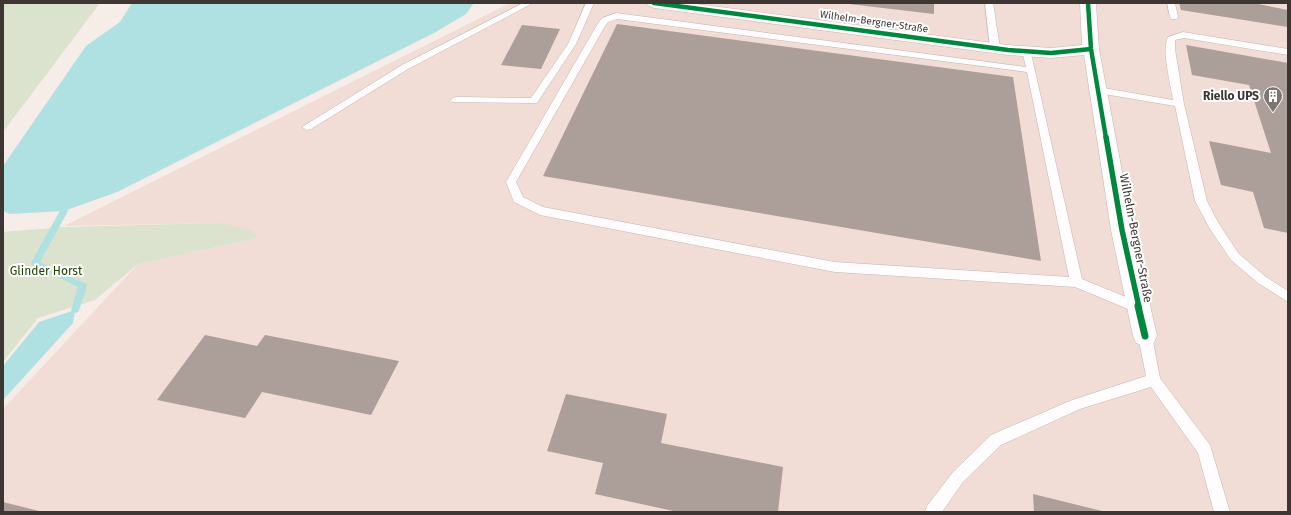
<svg xmlns="http://www.w3.org/2000/svg" width="1291" height="515" font-family="'Fira Sans',sans-serif">
<style>
.built{fill:#f1ddd6}
.green{fill:#dbe3cf}
.water{fill:#afe0e2}
.lines{fill:none;stroke-linecap:round;stroke-linejoin:round}
.stream{fill:#afe0e2;fill-rule:evenodd}
.building{fill:#ac9e98}
.lane-casing{stroke:#bfb7b4;stroke-width:1}
.street-casing{stroke:#bfb7b4;stroke-width:1}
.lane{fill:#fefcfc;fill-rule:evenodd}
.street{fill:#fefcfc;fill-rule:evenodd}
.cycleway-far2-casing{stroke:#fff;stroke-width:6}
.cycleway-far1-casing{stroke:#fff;stroke-width:8}
.cycleway-casing{stroke:#fff;stroke-width:10}
.cycleway-far2{stroke:#00873e;stroke-width:4.5}
.cycleway-far1{stroke:#00873e;stroke-width:5.5}
.cycleway{stroke:#00873e;stroke-width:7}
.labels{text-anchor:middle;dominant-baseline:central;stroke-width:4;stroke-linejoin:round;paint-order:stroke}
.far-street-label{font-size:10px;fill:#3d3633;stroke:#fff}
.poi-label{font-size:12px;font-weight:bold;fill:#3d3633;stroke:#fff;text-anchor:end}
.street-label{font-size:12px;fill:#3d3633;stroke:#fff}
.park-label{font-size:12px;fill:#1c4300;stroke:#fff}
</style>
<rect width="100%" height="100%" fill="#f6ece8"/>
<path class="built" d="M510,3H1288V512H3V409L138,264L258,238L221,223L64,226Z"/>
<path class="green" d="M3,3H100L3,132Z
M221,223L254,231L258,238L138,264L95,300L38,318L3,362V232L62,227Z"/>
<path class="water" d="M132,3H474L466,14L434,33L117,192L64,211L10,214L3,211V166L86,46L120,22Z
M75,310L73,323L3,400V366L39,322Z"/>
<g class="lines">
<path class="stream" d="M64,208L68,211L40,262L86,284L87,286L79,310L78,312L75,313L72,312L71,310L78,287L32,265L31,263L61,209Z"/>
</g>
<path class="building" d="M849,3H934V14L849,4Z
M1179,3H1253L1288,10V27L1181,10Z
M617,24L1013,77L1041,261L543,176Z
M522,25L560,29L541,69L501,65Z
M1186,45L1288,63V233L1264,228L1253,192L1221,185L1209,141L1271,153L1249,85L1192,75Z
M205,335L257,346L265,335L399,361L371,415L262,392L245,418L157,400Z
M566,394L667,414L661,443L783,467L778,512H678L595,494L603,463L547,451Z
M1033,494L1102,511V512H1034Z
M3,502L39,511V512H3Z"/>
<g class="lines">
<g class="lane-casing">
<path id="lane" d="M523,3H533L408,69L311,129L307,130L302,127L402,65Z
M586,3H594L576,44L537,103L452,102L450,100L455,97L531,98L568,44Z
M985,3H993L1000,48L998,50H992L990,48Z
M1167,3H1175L1178,17L1177,19H1171L1170,17Z
M616,13L1026,67L1022,51L1024,49H1030L1082,279L1143,304L1145,308L1143,312L1139,313L1135,312L1075,287L835,272L540,215L514,202L506,182L597,25L602,18ZM617,19L1027,72L1069,277L835,262L543,207L523,197L516,182L605,26L608,22Z
M1183,32L1288,49V55L1184,38L1175,40V49L1184,104L1207,201L1219,224L1239,254L1266,277L1288,291V302L1258,283L1231,260L1210,229L1195,201L1175,106L1098,93L1093,90L1098,87L1173,100C1171,85 1161,50 1168,37Z
M1145,331L1150,332L1152,336L1160,378L1210,445L1230,512H1214L1198,453L1151,387L1080,409L1001,445L963,482L942,512H925L927,506L953,472L991,435L1072,400L1146,376L1138,336L1140,332Z"/>
</g>
<g class="street-casing">
<path id="street" d="M646,3H689L1008,45L1051,48L1082,45L1080,3H1096L1099,49L1133,230L1157,336L1154,343L1145,346L1136,343L1133,336L1111,230L1084,55L1051,58L1008,55L654,8L649,6Z"/>
</g>
<use href="#lane" class="lane"/>
<use href="#street" class="street"/>
<g class="cycleway-far2-casing">
<path id="cycleway-far2" d="M654,3L1008,50L1051,53L1091,49
M1088,3L1091,49L1106,138"/>
</g>
<g class="cycleway-far1-casing">
<path id="cycleway-far1" d="M1106,137L1122,230L1139,307"/>
</g>
<g class="cycleway-casing">
<path id="cycleway" d="M1138,306L1145,336"/>
</g>
<use href="#cycleway-far2" class="cycleway-far2"/>
<use href="#cycleway-far1" class="cycleway-far1"/>
<use href="#cycleway" class="cycleway"/>
</g>
<defs>
<g id="building-pin" transform="scale(1)"><path d="M0 17L-7.5 6A9.5 9.5 0 1 1 7.5 6Z" fill="#7e7672" stroke="#fff"/><path d="M-4-6H4V6H1V3H-1V6H-4ZM-2.5-4.3h1.7v1.8h-1.7ZM.8-4.3h1.7v1.8H.8ZM-2.5-1h1.7V.8h-1.7ZM.8-1h1.7V.8H.8Z" fill="#fff"/></g>
</defs>
<g fill-rule="evenodd">
<use href="#building-pin" x="1273" y="96"/>
</g>
<g class="labels">
<g class="far-street-label">
<text transform="translate(874 22) rotate(8)">Wilhelm-Bergner-Straße</text>
</g>
<g class="poi-label">
<text x="1259" y="96">Riello UPS</text>
</g>
<g class="street-label">
<text transform="translate(1136 238) rotate(79)">Wilhelm-Bergner-Straße</text>
</g>
<g class="park-label">
<text x="46" y="271">Glinder Horst</text>
</g>
</g>
<rect width="1291" height="515" fill="none" stroke="#3d3633" stroke-width="8"/>
</svg>
